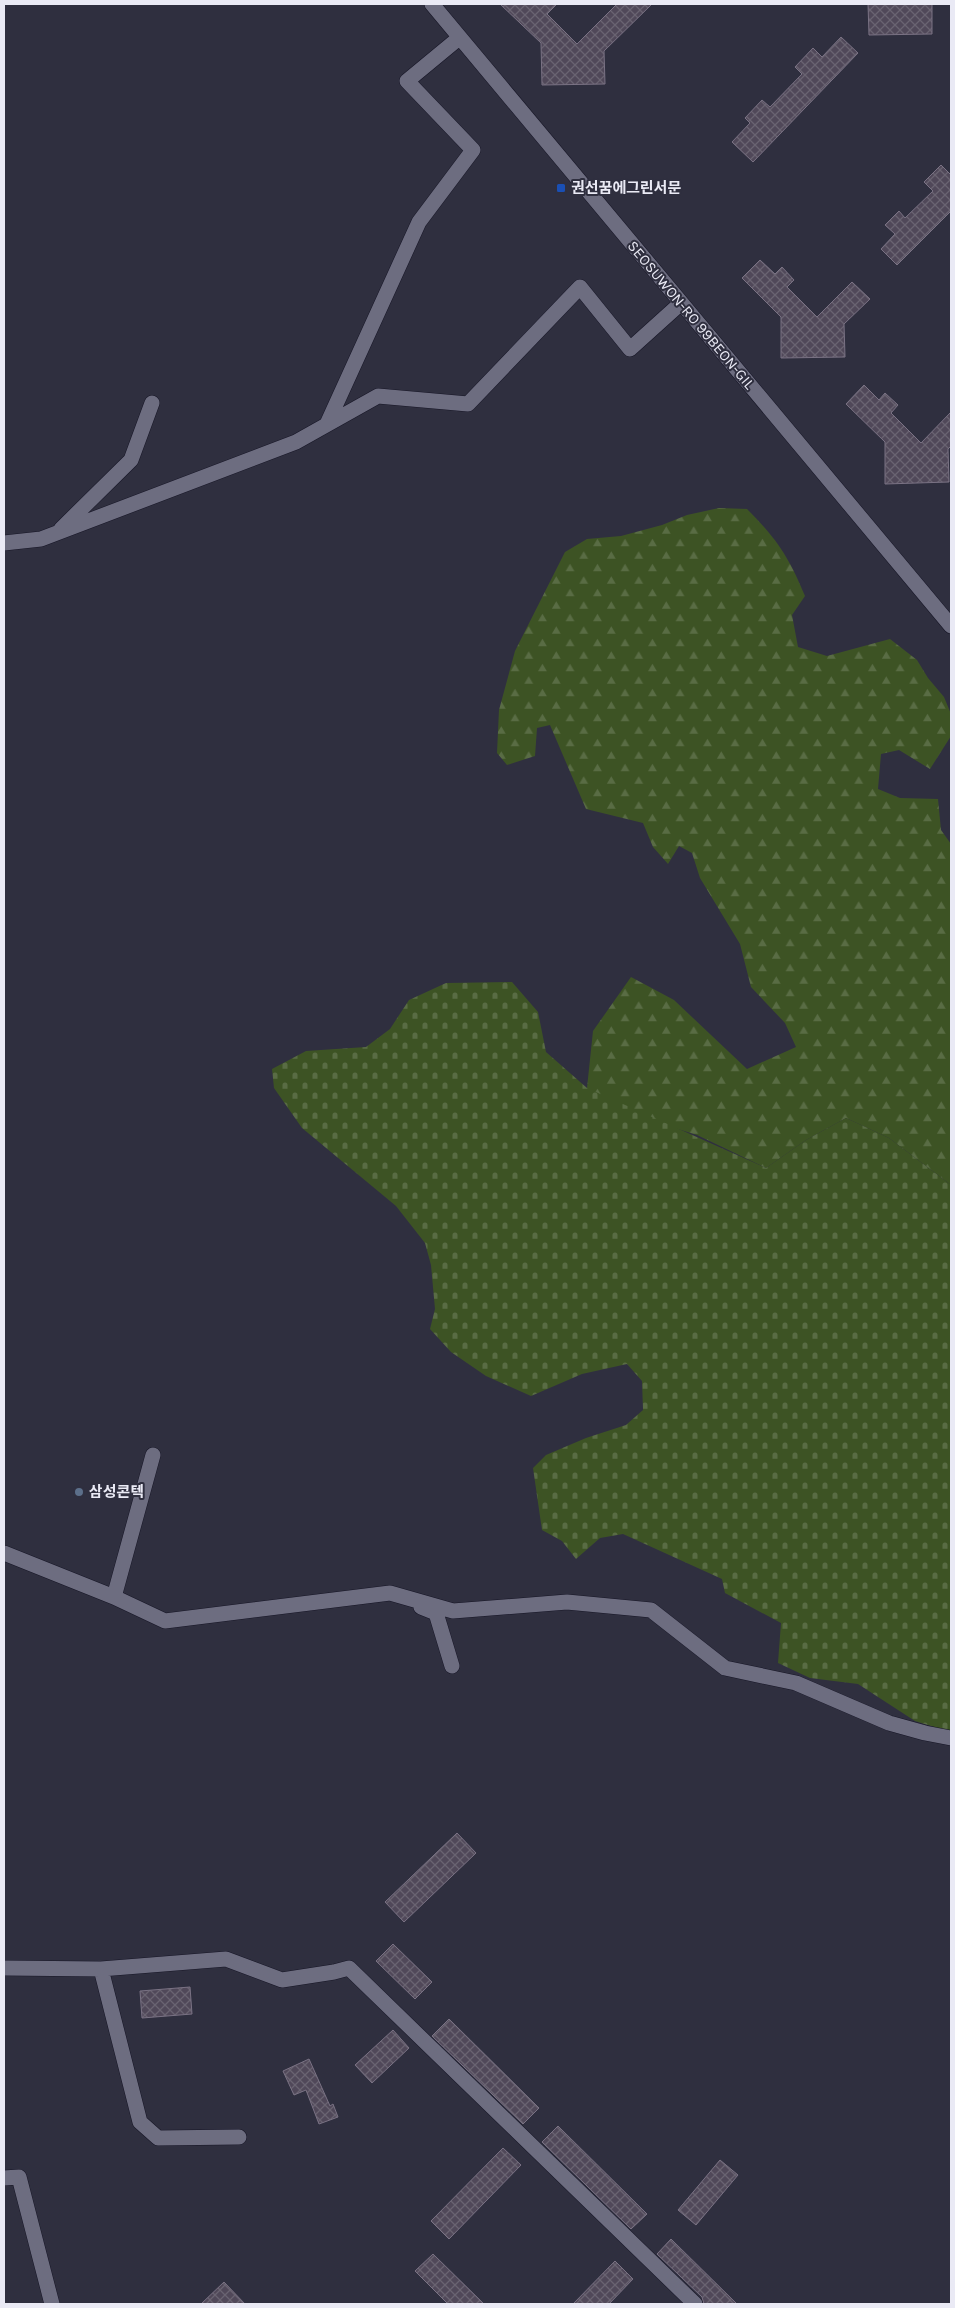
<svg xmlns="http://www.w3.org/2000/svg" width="955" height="2308" font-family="Karla,'Noto Sans KR',sans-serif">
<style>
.forest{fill:url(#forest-firs)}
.cemetery{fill:url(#cemetery-stones)}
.building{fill:url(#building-cross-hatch);stroke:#7a7284}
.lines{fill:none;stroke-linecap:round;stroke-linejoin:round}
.minor-casing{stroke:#171626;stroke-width:16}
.minor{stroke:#6d6d80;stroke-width:15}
.transit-dot{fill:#1a4fb4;stroke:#2f2f3f;stroke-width:2}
.service-dot{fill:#5c6f8a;stroke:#2f2f3f;stroke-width:2}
.labels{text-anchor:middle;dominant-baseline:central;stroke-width:4;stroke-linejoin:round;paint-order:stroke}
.poi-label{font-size:15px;font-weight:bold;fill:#eaeaf5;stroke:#2f2f3f;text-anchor:start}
.street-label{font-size:15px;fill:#eaeaf5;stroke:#2f2f3f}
</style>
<defs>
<pattern id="forest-firs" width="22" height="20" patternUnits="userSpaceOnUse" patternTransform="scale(1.25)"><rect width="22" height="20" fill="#3d5324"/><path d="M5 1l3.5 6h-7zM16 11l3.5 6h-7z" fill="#596c44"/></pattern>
<pattern id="cemetery-stones" width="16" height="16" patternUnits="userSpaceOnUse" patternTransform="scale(1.25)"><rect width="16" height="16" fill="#3d5324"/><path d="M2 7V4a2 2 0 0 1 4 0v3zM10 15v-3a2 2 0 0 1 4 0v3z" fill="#596c44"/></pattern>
<pattern id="building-cross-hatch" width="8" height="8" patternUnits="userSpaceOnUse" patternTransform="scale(1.25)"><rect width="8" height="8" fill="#504859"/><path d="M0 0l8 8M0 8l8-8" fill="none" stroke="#696371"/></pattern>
</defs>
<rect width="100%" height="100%" fill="#2f2f3f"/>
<path class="forest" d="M719,508L747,509C777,539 789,557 805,596L792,615L798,647L827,656L890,639L917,660L928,678L944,697L951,714V736L930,769L899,750L881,754L878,789L900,798L938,799L941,830L951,844V1185L889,1138L846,1118L806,1140L766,1168L697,1135L614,1109L587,1088L593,1031L631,977L674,1000L747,1069L796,1047L785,1023L751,987L740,944L700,878L692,853L679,846L668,864L653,847L643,823L586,809L550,725L537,728L535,756L507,765L497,753L499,710L515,651L565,552L587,539L621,536L662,525L687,515Z"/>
<path class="cemetery" d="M512,982L538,1012L546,1052L587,1088L766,1168L806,1140L846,1118L889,1138L951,1185V1732L915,1721L858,1684L810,1678L778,1663L781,1623L725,1593L722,1579L623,1534L600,1538L576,1559L562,1541L542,1530L533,1468L546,1455L586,1438L626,1425L643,1410L642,1381L627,1364L582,1374L531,1396L486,1376L451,1352L430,1329L435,1309L431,1265L425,1243L396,1206L302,1128L274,1088L272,1069L306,1051L366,1047L390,1029L409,1000L446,983Z"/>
<path class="building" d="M500,4H557L547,14L577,44L617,4H652L604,51L605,84L542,85L541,43Z
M868,4H932V34L869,35Z
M841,37L858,53L753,162L732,142L750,123L745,118L762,100L770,107L802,74L795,67L813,48L822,57Z
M941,165L951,175V211L897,265L881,249L895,234L885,225L899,211L905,218L933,191L924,182Z
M760,260L775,274L782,267L794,280L787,287L817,317L852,282L870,299L844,324L845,357L781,358V317L742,278Z
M864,385L879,400L885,393L898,405L891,413L921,443L951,412V446L948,449L949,482L885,484V442L846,404Z
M457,1833L476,1853L404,1922L385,1902Z
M393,1944L432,1982L415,1999L376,1961Z
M190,1987L192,2014L142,2018L140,1991Z
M449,2019L539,2108L523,2124L432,2036Z
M393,2030L409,2048L372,2083L355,2065Z
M309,2059L330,2106L333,2104L338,2117L319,2124L306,2090L294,2095L283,2071Z
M558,2126L647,2214L631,2229L542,2142Z
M503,2148L521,2165L449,2239L431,2221Z
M720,2160L738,2175L696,2225L678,2210Z
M671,2239L737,2304H704L702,2297L657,2254Z
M433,2254L484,2304H448L415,2271Z
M615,2261L633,2279L609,2304H573Z
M224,2282L245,2304H201Z"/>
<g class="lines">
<g class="minor-casing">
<path id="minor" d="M432,4L951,626
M327,424L419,222L473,150L407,81L459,38
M61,529L131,460L152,403
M4,543L41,539L296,442L378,396L468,404L580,287L630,349L681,303
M4,1553L114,1597L165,1621L390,1593L453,1611L567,1602L651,1610L725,1668L796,1683L889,1723L925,1733L951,1738
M114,1597L153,1455
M421,1607L436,1613L452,1666
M4,1968L101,1969L226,1959L282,1980L334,1972L349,1968L695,2304
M101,1969L140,2122L158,2138L239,2137
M4,2178L19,2177L52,2304"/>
</g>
<use href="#minor" class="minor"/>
</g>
<rect class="transit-dot" x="556" y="183" width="10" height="10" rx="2.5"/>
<circle class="service-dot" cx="79" cy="1492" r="5"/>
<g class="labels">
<g class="poi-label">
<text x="571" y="188">권선꿈에그린서문</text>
<text x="89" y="1492">삼성콘텍</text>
</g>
<g class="street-label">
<text transform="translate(691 315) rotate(50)">SEOSUWON-RO 99BEON-GIL</text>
</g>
</g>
<rect width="955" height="2308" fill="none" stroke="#eaeaf5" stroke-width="10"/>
</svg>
